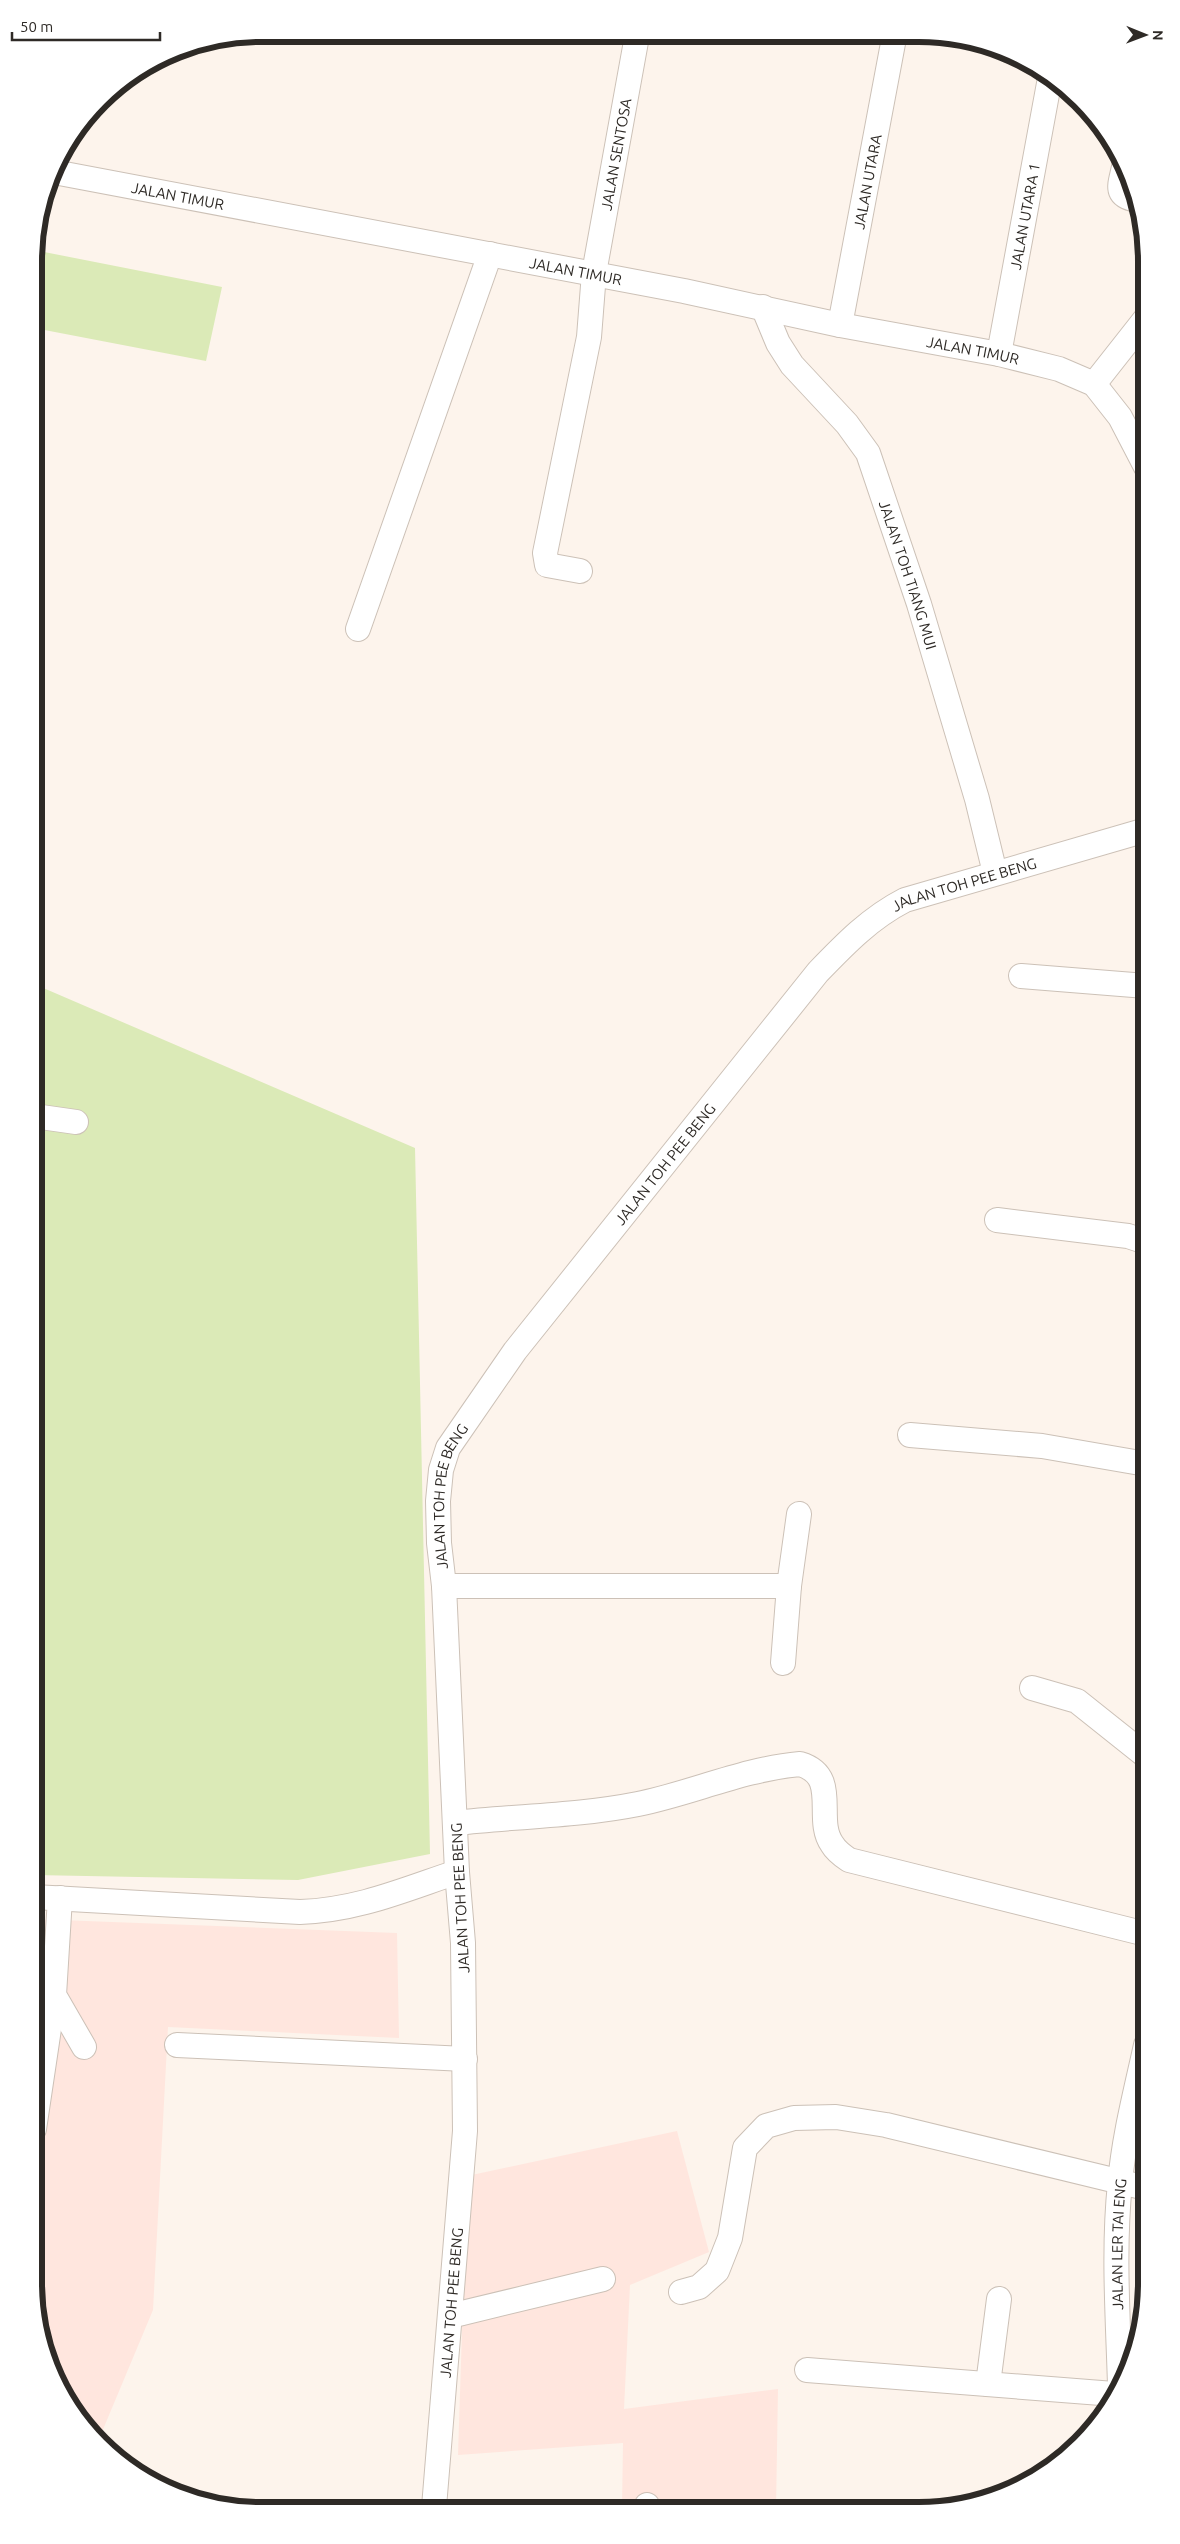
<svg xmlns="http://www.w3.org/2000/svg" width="1180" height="2544" font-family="Ubuntu,sans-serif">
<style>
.industrial{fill:#ffe6de}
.green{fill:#dbeab7}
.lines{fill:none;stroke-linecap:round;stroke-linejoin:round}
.minor-casing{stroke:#ccc1b7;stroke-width:26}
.path{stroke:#968f89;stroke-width:3;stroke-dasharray:2.5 4;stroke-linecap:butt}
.minor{stroke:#fff;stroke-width:24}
.labels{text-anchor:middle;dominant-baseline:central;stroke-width:4.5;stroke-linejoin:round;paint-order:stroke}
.street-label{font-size:15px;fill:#2e2a26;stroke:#fff}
.rim{fill:none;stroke:#2e2a26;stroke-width:6}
</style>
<rect width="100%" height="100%" fill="#fdf4ec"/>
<path class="industrial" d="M34,1919L397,1933L399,2038L168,2027L153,2310L99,2439L72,2409L42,2342L34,2283Z
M1146,2112V2298L1141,2316L1138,2173Z
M677,2131L709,2252L630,2285L624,2409L778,2389L776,2509L622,2508L623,2443L458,2455L467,2176Z"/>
<path class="green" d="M34,250L222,287L206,361L34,328Z
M34,984L415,1148L430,1854L298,1880L34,1875Z"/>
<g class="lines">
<g class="minor-casing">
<g id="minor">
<path d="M1124,167C1120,186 1114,196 1137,200"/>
<path id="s1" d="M54,172L684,291L840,325L999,354L1059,369L1094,384L1120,417L1146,467"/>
<path id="s2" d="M763,307L778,343L792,365L847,424L868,453L919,604L977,799L995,873"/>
<path id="s3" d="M840,325L894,38"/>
<path id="s4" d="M999,354L1050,78"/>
<path d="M1094,384L1146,318"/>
<path id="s5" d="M580,571L547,565L545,553L589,337L594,273L637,36"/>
<path d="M358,629L490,254"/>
<path d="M1021,976L1146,986"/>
<path d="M34,1116L76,1122"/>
<path d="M997,1220L1128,1236L1146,1242"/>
<path d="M910,1435L1042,1446L1146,1464"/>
<path d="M444,1586H789L783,1663"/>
<path d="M789,1586L799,1514"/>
<path d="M1032,1688L1077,1701L1146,1756"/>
<path d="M456,1823C517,1816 578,1816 638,1804C692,1793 744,1769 800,1764C841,1776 814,1819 832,1844C836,1851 843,1856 849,1860L1146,1934"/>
<path d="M34,1897L300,1912C358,1910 403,1890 457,1872"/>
<path d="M60,1898L54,1995L84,2047"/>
<path d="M177,2045L465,2059"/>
<path d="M34,2129L54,1995"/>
<path d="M681,2292L699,2287L717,2271L730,2238L745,2148L766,2126L794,2118L836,2117L886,2125L1146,2188"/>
<path d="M450,2316L603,2279"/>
<path d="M807,2370L1114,2394"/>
<path d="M988,2384L999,2299"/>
<path id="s6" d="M1120,2385C1118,2318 1113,2250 1120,2183C1124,2136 1136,2091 1146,2045"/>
<path id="s7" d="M434,2507L465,2131L463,1943L457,1872L444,1586L439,1543L438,1501L441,1470L448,1448L515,1351L818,972C845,944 870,918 905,900L1146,830"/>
<path d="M647,2509V2505"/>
</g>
</g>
<path class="path" d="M34,1589H42"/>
<use href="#minor" class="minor"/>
</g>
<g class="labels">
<g class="street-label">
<text stroke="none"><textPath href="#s5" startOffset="451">JALAN SENTOSA</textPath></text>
<text stroke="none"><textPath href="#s3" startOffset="146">JALAN UTARA</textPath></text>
<text stroke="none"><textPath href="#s1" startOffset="126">JALAN TIMUR</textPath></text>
<text stroke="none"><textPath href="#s4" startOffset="140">JALAN UTARA 1</textPath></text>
<text stroke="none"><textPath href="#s1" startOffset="531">JALAN TIMUR</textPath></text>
<text stroke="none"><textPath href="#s1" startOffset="936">JALAN TIMUR</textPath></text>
<text stroke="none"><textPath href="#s2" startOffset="310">JALAN TOH TIANG MUI</textPath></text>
<text stroke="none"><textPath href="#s7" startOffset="1840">JALAN TOH PEE BENG</textPath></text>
<text stroke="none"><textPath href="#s7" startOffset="1420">JALAN TOH PEE BENG</textPath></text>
<text stroke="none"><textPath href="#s7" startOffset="1015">JALAN TOH PEE BENG</textPath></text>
<text transform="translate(460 1898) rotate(-93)">JALAN TOH PEE BENG</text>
<text stroke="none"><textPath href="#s6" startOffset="141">JALAN LER TAI ENG</textPath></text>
<text stroke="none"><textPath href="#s7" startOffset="205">JALAN TOH PEE BENG</textPath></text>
</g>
</g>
<path d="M0 0H1180V2544H0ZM261 42H919A219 219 0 0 1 1138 261V2283A219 219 0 0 1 919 2502H261A219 219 0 0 1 42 2283V261A219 219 0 0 1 261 42Z" fill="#fff" fill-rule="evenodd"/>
<path class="rim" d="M261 42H919A219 219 0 0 1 1138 261V2283A219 219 0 0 1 919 2502H261A219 219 0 0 1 42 2283V261A219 219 0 0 1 261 42Z"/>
<g transform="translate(1145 35) rotate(91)" stroke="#ffffff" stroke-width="4" paint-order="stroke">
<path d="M0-4L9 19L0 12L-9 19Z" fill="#2e2a26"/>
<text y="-8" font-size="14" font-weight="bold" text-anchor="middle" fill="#2e2a26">N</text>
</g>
<path d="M12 32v8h148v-8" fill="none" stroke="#2e2a26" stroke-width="2.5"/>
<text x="20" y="32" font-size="15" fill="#2e2a26" stroke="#ffffff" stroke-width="4" paint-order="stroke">50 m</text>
</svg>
